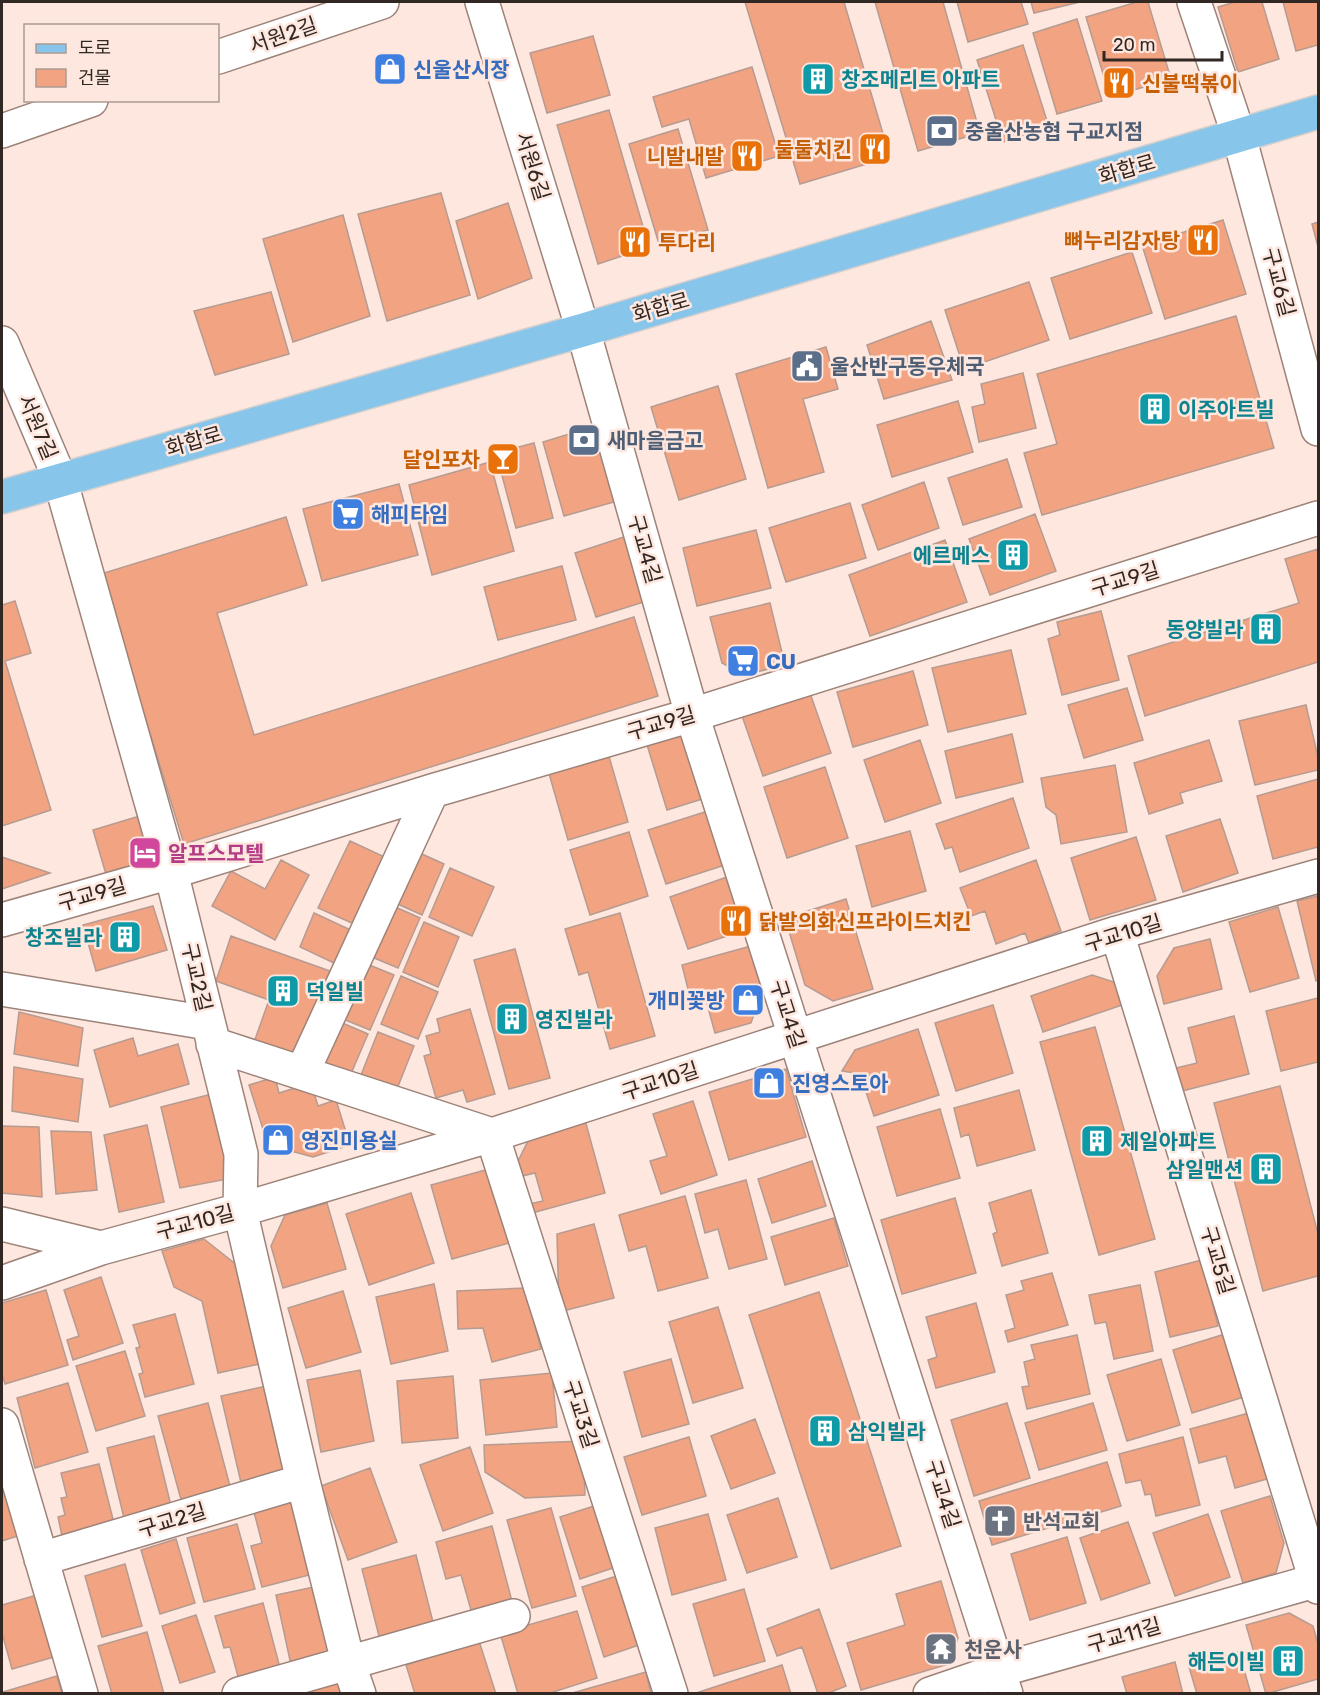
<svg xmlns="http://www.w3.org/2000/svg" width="1320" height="1695" font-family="Rubik,'Noto Sans KR',sans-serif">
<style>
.building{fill:#f2a382;stroke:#b69b91;stroke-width:1.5}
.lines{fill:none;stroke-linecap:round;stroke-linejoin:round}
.minor-casing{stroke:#9d8379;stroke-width:36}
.major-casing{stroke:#d2cfcf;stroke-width:36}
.minor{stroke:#fff;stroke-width:33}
.major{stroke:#88c5ea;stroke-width:33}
.labels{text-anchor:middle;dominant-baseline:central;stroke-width:5;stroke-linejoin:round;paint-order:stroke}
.street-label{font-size:21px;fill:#312723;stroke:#fee7de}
.shop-label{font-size:21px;font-weight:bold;fill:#366cbe;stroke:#fee7de;text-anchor:start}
.culture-label{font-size:21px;font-weight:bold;fill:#0d838f;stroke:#fee7de;text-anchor:start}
.food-label{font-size:21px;font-weight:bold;fill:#c56008;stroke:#fee7de;text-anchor:end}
.service-label{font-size:21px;font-weight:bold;fill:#4e5e75;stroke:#fee7de;text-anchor:start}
.hotel-label{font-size:21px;font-weight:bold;fill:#b23c85;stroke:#fee7de;text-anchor:start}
.worship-label{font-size:21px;font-weight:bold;fill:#5b616d;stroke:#fee7de;text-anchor:start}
</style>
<rect width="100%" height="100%" fill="#fee7de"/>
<path class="building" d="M745,2H844L890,157L800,184Z
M875,2H943L980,133L918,151Z
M957,2H1021L1028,24L968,42Z
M1031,2H1080L1034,13Z
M1137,2H1148L1171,79L1110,97L1086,17Z
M1235,2H1262L1279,59L1238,72L1218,7Z
M1283,2H1318V45L1296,51Z
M1077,19L1102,101L1057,114L1033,33Z
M593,36L610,95L547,113L530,53Z
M1023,45L1049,127L1003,142L977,60Z
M752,67L779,156L706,178L689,119L662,127L653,97Z
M609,110L649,247L598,264L557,125Z
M678,129L708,230L659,244L629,144Z
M441,193L470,295L387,321L358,214Z
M508,203L532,278L478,299L456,221Z
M343,215L370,316L293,342L263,239Z
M1223,220L1246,294L1165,319L1142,245Z
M1318,222V247L1312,224Z
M1132,252L1152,313L1070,339L1051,278Z
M1029,282L1049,340L964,369L945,310Z
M271,292L289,354L215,375L194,311Z
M1236,316L1274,448L1042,515L1024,453L1057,444L1037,374Z
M931,321L952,380L884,399L867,345Z
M826,347L838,389L803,399L824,472L768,488L736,374Z
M1023,373L1036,428L979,442L972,407L985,404L981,384Z
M718,386L746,479L679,500L651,407Z
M958,401L973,452L892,477L877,425Z
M599,425L621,500L564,516L543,442Z
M534,443L553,518L516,528L496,453Z
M1007,459L1022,507L963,525L948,478Z
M490,462L514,551L432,575L409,485Z
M924,482L939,528L878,550L862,505Z
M399,484L418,555L322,581L303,509Z
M850,503L866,558L786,582L769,528Z
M1035,514L1056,571L990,595L969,539Z
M286,517L307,585L217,613L254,735L634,617L658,696L184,844L101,574Z
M756,530L771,588L697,606L683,548Z
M630,535L650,600L596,617L575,553Z
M945,540L967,602L870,636L849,575Z
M1318,549V662L1145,716L1128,656L1299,603L1285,559Z
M562,566L576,620L498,640L484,587Z
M15,601L31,653L5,661L51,810L2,826V605Z
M770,603L785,665L744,675L722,663L710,617Z
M1101,611L1119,680L1062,695L1048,639L1060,635L1057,622Z
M1011,650L1026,714L948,732L932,668Z
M913,671L928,725L853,747L837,692Z
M1127,688L1143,740L1084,758L1068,705Z
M810,693L831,753L763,776L742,716Z
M1306,705L1318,757V770L1255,785L1239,721Z
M1012,734L1023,782L956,798L945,751Z
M644,735H693L712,796L667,810Z
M920,740L941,803L885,822L864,760Z
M1209,740L1222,781L1180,793L1183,803L1149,814L1134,763Z
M608,753L628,822L568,840L548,770Z
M1115,765L1127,832L1061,844L1056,815L1046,807L1041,778Z
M825,767L848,838L787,858L764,787Z
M1318,779V847L1273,859L1257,796Z
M1013,798L1029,848L960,872L952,847L945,849L936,824Z
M708,811L725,865L666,884L648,830Z
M143,815L153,847L145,870L108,881L93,830Z
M1220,819L1238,873L1183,892L1166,836Z
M910,831L926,891L872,907L856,846Z
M629,832L648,896L590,915L570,850Z
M1136,837L1156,900L1090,920L1071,858Z
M350,841L387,858L354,924L318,908Z
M413,850L444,864L422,915L391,901Z
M2,857L50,873L2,889Z
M281,860L309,875L275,940L212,906L231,871L265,889Z
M1036,860L1061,931L1029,943L1025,933L996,944L985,911L971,916L960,888Z
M450,868L494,887L472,936L429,917Z
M727,877L745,930L688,949L670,897Z
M1318,896V980L1316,981L1297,901Z
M846,899L873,989L833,1001L805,985L785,918Z
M382,901L420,918L398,968L360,952Z
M153,906L167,950L96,971L83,925Z
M1278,907L1299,978L1250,992L1229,922Z
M314,913L351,930L336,964L300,947Z
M620,913L655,1036L610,1049L588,972L579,975L565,929Z
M424,922L459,937L438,987L403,972Z
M231,936L330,971L297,1064L252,1048L269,1000L216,981Z
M1210,939L1222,989L1164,1004L1157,976L1174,948Z
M751,946L763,988L751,1023L715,1033L704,993L690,997L682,965Z
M515,949L550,1078L509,1089L474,960Z
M357,960L394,975L370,1030L333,1015Z
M1092,975L1117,983L1125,1004L1043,1032L1031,996Z
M401,976L438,992L418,1039L381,1024Z
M1318,998V1062L1281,1071L1266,1011Z
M993,1005L1013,1073L956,1091L935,1023Z
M470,1009L495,1094L467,1102L463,1090L436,1098L424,1056L431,1054L426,1036L440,1032L437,1019Z
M19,1012L83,1028L78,1066L14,1054Z
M1234,1016L1249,1074L1182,1091L1176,1068L1197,1063L1188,1028Z
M333,1019L368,1034L347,1083L312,1068Z
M1095,1027L1155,1239L1099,1255L1040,1042Z
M918,1029L939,1095L874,1116L860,1074L842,1071L855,1050Z
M378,1032L414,1046L395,1094L359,1080Z
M133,1038L138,1056L178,1044L189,1084L110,1107L94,1050Z
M14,1067L83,1079L78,1122L12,1111Z
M786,1069L806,1137L729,1160L709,1092Z
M275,1077L279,1093L311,1083L318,1106L336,1100L350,1145L313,1157L268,1145L249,1085Z
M1280,1086L1318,1234V1276L1263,1291L1214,1103Z
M1019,1090L1035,1150L977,1166L969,1134L961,1137L954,1108Z
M212,1094L233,1178L180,1188L161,1107Z
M693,1101L717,1175L661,1194L650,1161L667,1156L653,1114Z
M940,1109L960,1178L897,1196L877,1127Z
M585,1120L605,1193L532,1213L529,1204L543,1201L535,1173L522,1176L518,1161L531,1135Z
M147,1125L164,1202L119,1212L104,1135Z
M2,1126L39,1127L42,1197L2,1193Z
M51,1131L91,1132L97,1190L56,1194Z
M812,1161L826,1206L772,1223L758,1179Z
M489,1169L509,1243L452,1259L431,1185Z
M746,1180L767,1259L729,1269L718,1229L705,1233L695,1194Z
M1031,1190L1048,1253L1002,1266L993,1234L997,1232L989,1203Z
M411,1193L434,1263L369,1285L346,1214Z
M685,1196L708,1278L658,1291L646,1246L629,1251L619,1215Z
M955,1198L976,1273L902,1294L881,1220Z
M327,1203L346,1269L283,1288L271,1246L285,1215Z
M834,1218L848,1266L785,1285L771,1237Z
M594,1224L614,1298L559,1312L557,1234Z
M204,1239L238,1266L260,1364L218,1373L202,1301L174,1287L162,1251Z
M1202,1260L1218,1326L1170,1337L1155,1272Z
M1052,1273L1068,1325L1008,1342L1005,1331L1015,1328L1006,1295L1024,1290L1021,1281Z
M101,1277L123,1343L73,1360L67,1340L79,1336L64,1290Z
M434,1284L448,1351L391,1364L376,1297Z
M1140,1285L1153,1351L1114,1359L1106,1322L1095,1324L1089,1295Z
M525,1288L541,1349L492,1362L483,1328L458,1329L457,1291Z
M46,1290L68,1365L5,1384L2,1374V1303Z
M343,1291L361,1352L306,1368L288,1308Z
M819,1292L901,1546L831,1569L749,1315Z
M976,1303L995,1372L936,1388L928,1360L937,1357L926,1317Z
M718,1307L743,1388L693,1403L669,1322Z
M175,1314L194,1384L145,1397L139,1374L143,1373L136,1348L140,1347L133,1325Z
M1225,1334L1244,1397L1192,1413L1173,1350Z
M1077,1335L1090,1394L1027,1409L1022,1387L1029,1386L1024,1362L1035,1359L1031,1345Z
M125,1351L145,1416L96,1431L76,1366Z
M671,1359L689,1424L642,1437L624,1372Z
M1161,1359L1180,1425L1127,1441L1107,1375Z
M360,1370L374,1441L321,1452L307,1380Z
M552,1373L557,1427L486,1435L480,1380Z
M453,1376L458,1438L402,1443L397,1381Z
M68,1383L88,1452L35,1468L17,1398Z
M267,1386L287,1476L242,1487L221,1396Z
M208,1403L231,1490L182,1503L158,1416Z
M1007,1403L1030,1478L974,1496L951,1420Z
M1093,1403L1107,1450L1039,1470L1025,1423Z
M1249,1413L1267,1479L1235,1488L1226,1456L1199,1463L1190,1429Z
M755,1419L775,1473L731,1489L711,1436Z
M154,1436L172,1510L125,1522L107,1448Z
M689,1437L706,1496L642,1515L624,1457Z
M1183,1437L1200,1505L1156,1516L1151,1494L1145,1495L1141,1480L1126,1483L1119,1454Z
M583,1441L585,1495L525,1498L485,1472L484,1445Z
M470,1447L493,1513L443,1531L420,1465Z
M1107,1462L1121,1506L992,1545L979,1501Z
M99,1464L115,1527L63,1541L58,1517L65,1515L61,1498L67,1497L61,1473Z
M370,1468L397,1542L348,1560L321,1486Z
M2,1476L21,1535L2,1541Z
M1270,1496L1284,1543L1276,1573L1243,1583L1221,1511Z
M292,1498L313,1574L262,1587L251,1546L262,1543L253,1508Z
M778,1498L797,1557L747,1573L727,1515Z
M600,1504L619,1566L580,1579L560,1517Z
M551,1508L576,1596L532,1608L507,1520Z
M708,1514L726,1580L672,1595L655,1528Z
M1208,1514L1230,1577L1175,1596L1153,1533Z
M1128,1522L1150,1583L1101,1600L1080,1538Z
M237,1524L255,1589L204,1602L187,1538Z
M492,1526L513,1605L473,1617L461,1575L446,1579L436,1542Z
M1067,1537L1086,1603L1030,1620L1011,1554Z
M176,1539L195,1603L160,1614L141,1550Z
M416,1555L434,1626L380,1640L362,1569Z
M125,1564L142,1626L102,1637L85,1576Z
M617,1576L639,1645L604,1657L582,1587Z
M941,1581L958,1638L949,1664L861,1690L847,1643L905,1625L896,1594Z
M319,1586L334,1656L291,1665L276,1595Z
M744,1589L765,1661L714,1676L693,1604Z
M37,1595L54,1657L12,1669L2,1633V1605Z
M263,1603L280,1668L239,1680L230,1647L224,1648L215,1616Z
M819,1609L846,1686L826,1694H818L802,1647L777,1656L767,1629Z
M577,1611L597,1678L547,1694H518L500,1633Z
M1289,1613L1313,1626L1318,1644V1679L1266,1694L1246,1625Z
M196,1615L215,1672L180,1683L162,1626Z
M147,1632L164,1694H112L98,1646Z
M479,1641L496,1694H415L406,1665Z
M1239,1652L1251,1694H1197L1189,1667Z
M1175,1662L1183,1694H1127L1122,1677Z
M782,1665L791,1694H693Z
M646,1672L651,1694H569Z
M57,1676L62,1694H4L3,1692Z
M337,1680L341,1694H295Z"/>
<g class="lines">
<g class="minor-casing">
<path id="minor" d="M482,2L583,330L692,715L1006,1694
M1194,2L1239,136L1318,429
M218,57L382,2
M2,131L91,100
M2,343L60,479L171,872L241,1154L240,1210L303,1481L348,1662L359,1694
M2,920L171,872L432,791L692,715L1318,518
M1117,933L1318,1587
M2,989L208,1023
M213,1044L492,1135L671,1694
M302,1073L432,791
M2,1224L101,1248
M2,1283L101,1248L240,1210L492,1135L1117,933L1318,876
M2,1425L81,1694
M41,1559L303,1481
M239,1694L513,1616
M930,1694L1000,1670L1318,1580"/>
</g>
<g class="major-casing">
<path id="major" d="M2,497L583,330L1318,112"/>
</g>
<use href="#minor" class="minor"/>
<use href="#major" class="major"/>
</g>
<defs>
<g id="shop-square" transform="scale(1.725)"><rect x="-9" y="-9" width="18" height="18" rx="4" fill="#3f7fe0" stroke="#fee7de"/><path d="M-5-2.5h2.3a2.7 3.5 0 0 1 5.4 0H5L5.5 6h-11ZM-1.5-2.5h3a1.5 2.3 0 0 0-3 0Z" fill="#fff"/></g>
<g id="building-square" transform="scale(1.725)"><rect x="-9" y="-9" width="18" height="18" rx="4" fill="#0f9aa8" stroke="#fee7de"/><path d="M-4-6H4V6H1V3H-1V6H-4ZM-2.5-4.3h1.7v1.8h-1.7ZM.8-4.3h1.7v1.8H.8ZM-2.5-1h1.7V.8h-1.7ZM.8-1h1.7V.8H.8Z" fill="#fff"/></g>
<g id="restaurant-square" transform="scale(1.725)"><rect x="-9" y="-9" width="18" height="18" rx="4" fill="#e8710a" stroke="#fee7de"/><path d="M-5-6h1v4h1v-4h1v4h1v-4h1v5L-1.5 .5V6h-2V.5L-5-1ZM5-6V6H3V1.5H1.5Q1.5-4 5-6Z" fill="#fff"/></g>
<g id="bank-square" transform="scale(1.725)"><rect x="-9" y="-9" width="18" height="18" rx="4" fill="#5c6f8a" stroke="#fee7de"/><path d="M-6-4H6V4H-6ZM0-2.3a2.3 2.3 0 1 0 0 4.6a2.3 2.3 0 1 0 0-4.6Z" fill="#fff"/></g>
<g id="civic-square" transform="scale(1.725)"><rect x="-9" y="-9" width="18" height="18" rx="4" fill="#5c6f8a" stroke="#fee7de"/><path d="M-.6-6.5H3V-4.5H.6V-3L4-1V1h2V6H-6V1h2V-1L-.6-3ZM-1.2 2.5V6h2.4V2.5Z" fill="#fff"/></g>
<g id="bar-square" transform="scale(1.725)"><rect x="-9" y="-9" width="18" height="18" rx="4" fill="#e8710a" stroke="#fee7de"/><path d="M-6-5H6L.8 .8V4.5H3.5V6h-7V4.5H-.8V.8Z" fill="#fff"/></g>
<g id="supermarket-square" transform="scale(1.725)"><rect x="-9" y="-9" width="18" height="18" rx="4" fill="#3f7fe0" stroke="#fee7de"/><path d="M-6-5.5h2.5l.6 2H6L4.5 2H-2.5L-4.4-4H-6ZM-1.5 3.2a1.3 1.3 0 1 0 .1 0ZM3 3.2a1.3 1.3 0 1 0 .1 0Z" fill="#fff"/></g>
<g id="hotel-square" transform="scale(1.725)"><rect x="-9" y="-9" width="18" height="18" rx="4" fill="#d1479c" stroke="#fee7de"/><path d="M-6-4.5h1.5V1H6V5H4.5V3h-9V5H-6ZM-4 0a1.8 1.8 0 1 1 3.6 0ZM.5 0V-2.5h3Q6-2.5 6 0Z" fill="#fff"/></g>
<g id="church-square" transform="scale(1.725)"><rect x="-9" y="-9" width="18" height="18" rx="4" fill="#6b7280" stroke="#fee7de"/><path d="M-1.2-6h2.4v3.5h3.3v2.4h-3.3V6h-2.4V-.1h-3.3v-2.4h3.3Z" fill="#fff"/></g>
<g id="temple-square" transform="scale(1.725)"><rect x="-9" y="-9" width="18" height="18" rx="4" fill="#6b7280" stroke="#fee7de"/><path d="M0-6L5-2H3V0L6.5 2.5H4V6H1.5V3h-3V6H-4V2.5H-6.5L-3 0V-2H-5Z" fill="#fff"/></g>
</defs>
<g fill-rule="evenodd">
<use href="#shop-square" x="390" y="69"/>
<use href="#building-square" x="818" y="79"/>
<use href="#restaurant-square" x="1119" y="83"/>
<use href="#bank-square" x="942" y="131"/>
<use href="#restaurant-square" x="875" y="149"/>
<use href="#restaurant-square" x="747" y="156"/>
<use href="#restaurant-square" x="1203" y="240"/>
<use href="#restaurant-square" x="635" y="242"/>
<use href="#civic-square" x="807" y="366"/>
<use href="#building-square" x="1155" y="409"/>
<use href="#bank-square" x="584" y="440"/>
<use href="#bar-square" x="503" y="459"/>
<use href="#supermarket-square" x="348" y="514"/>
<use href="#building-square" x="1013" y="555"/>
<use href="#building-square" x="1266" y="629"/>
<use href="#supermarket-square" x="743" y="661"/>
<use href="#hotel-square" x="145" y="853"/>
<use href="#restaurant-square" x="736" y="921"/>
<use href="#building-square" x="125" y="937"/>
<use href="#building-square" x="283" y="991"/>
<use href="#shop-square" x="748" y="1000"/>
<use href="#building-square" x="512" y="1019"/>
<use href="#shop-square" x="769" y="1083"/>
<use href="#shop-square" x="278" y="1140"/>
<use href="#building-square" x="1097" y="1141"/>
<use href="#building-square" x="1266" y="1169"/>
<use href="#building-square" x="825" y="1431"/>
<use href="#church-square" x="1000" y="1521"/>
<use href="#temple-square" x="941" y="1649"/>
<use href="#building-square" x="1288" y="1661"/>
</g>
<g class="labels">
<g class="street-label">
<text transform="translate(283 35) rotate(-19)">서원2길</text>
<text transform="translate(533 166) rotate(73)">서원6길</text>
<text transform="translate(1127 169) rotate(-16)">화합로</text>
<text transform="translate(1279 282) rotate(75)">구교6길</text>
<text transform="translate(661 307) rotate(-16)">화합로</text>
<text transform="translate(38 427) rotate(67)">서원7길</text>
<text transform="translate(194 441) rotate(-16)">화합로</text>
<text transform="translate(645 549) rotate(74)">구교4길</text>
<text transform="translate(1125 579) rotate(-17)">구교9길</text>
<text transform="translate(661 723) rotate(-16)">구교9길</text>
<text transform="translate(92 894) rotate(-16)">구교9길</text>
<text transform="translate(1123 933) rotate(-17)">구교10길</text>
<text transform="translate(197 977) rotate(77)">구교2길</text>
<text transform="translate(788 1014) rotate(72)">구교4길</text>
<text transform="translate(660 1081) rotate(-18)">구교10길</text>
<text transform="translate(195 1222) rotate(-15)">구교10길</text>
<text transform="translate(1218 1260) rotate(73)">구교5길</text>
<text transform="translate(581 1414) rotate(72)">구교3길</text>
<text transform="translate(943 1494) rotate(72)">구교4길</text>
<text transform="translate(172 1520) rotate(-17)">구교2길</text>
<text transform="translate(1124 1635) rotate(-16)">구교11길</text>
</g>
<g class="shop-label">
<text x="413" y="69">신울산시장</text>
<text x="371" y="514">해피타임</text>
<text x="766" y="661">CU</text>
<text x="725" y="1000" text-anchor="end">개미꽃방</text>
<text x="792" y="1083">진영스토아</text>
<text x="301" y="1140">영진미용실</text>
</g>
<g class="culture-label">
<text x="841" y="79">창조메리트 아파트</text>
<text x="1178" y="409">이주아트빌</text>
<text x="990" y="555" text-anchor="end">에르메스</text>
<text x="1243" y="629" text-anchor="end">동양빌라</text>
<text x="102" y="937" text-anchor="end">창조빌라</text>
<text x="306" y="991">덕일빌</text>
<text x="535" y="1019">영진빌라</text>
<text x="1120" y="1141">제일아파트</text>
<text x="1243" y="1169" text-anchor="end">삼일맨션</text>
<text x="848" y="1431">삼익빌라</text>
<text x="1265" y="1661" text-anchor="end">해든이빌</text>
</g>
<g class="food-label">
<text x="1142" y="83" text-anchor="start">신불떡볶이</text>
<text x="852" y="149">둘둘치킨</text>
<text x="724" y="156">니발내발</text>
<text x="1180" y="240">뼈누리감자탕</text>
<text x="658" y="242" text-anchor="start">투다리</text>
<text x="480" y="459">달인포차</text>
<text x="759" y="921" text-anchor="start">닭발의화신프라이드치킨</text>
</g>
<g class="service-label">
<text x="965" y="131">중울산농협 구교지점</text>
<text x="830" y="366">울산반구동우체국</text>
<text x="607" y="440">새마을금고</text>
</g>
<g class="hotel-label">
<text x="168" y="853">알프스모텔</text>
</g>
<g class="worship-label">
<text x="1023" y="1521">반석교회</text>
<text x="964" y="1649">천운사</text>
</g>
</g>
<rect width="1320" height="1695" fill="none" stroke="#312723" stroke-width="6"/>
<rect x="24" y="24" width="195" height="78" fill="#fee7de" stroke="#ac9a93" stroke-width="1.5"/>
<rect x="36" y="44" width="30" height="9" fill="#88c5ea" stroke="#ac9a93" stroke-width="1.5"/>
<text x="78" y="54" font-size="18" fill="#312723">도로</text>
<rect x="36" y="69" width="30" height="18" fill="#f2a382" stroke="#ac9a93" stroke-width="1.5"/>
<text x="78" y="84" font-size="18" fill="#312723">건물</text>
<path d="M1104 51v9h118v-9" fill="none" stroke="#312723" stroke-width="3"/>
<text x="1113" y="51" font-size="18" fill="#312723" stroke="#fee7de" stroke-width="4.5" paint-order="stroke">20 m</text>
</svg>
